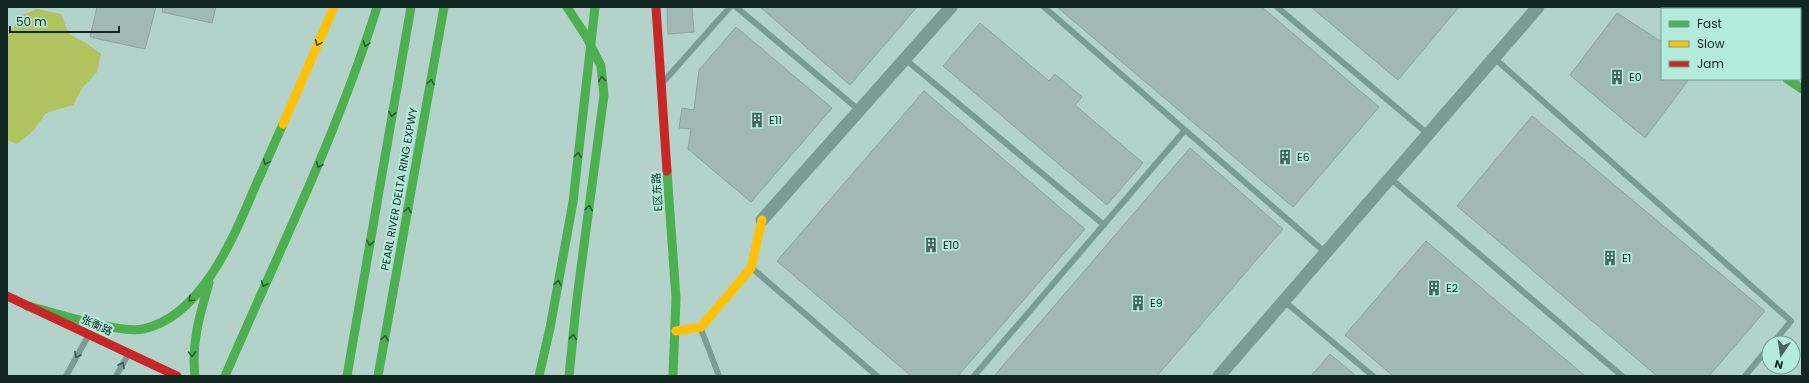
<svg xmlns="http://www.w3.org/2000/svg" width="1809" height="383" font-family="Poppins,'Noto Sans SC',sans-serif">
<style>
.water{fill:#b0c35e}
.building{fill:#a0b9b2;stroke:#8ca49e}
.lines{fill:none;stroke-linecap:round;stroke-linejoin:round}
.lane{stroke:#7b9c94;stroke-width:6}
.street{stroke:#7b9c94;stroke-width:13}
.fast{stroke:#4caf50;stroke-width:9}
.slow{stroke:#ffc107;stroke-width:9}
.jam{stroke:#c62828;stroke-width:9}
.oneway{stroke:#295e34}
.oneway2{stroke:#3b5650}
.labels{text-anchor:middle;dominant-baseline:central;stroke-width:4;stroke-linejoin:round;paint-order:stroke}
.poi-label{font-size:11px;fill:#112822;stroke:#b3ecdc;text-anchor:start}
.street-label{font-size:11px;fill:#112822;stroke:#b3ecdc}
</style>
<rect width="100%" height="100%" fill="#b3d2c9"/>
<path class="water" d="M37,9L61,14L69,34L86,43L101,54L97,72L83,87L73,105L46,113L33,131L17,144L7,140V30L13,29L19,16Z"/>
<path class="building" d="M97,7H156L145,49L90,37Z
M163,7H216L212,23L162,12Z
M667,7H692L694,32L668,34Z
M760,7H917L850,85Z
M1057,7H1262L1379,107L1293,207Z
M1311,7H1459L1398,80Z
M1617,13L1662,42V79H1689L1645,138L1570,75Z
M980,23L1049,81L1055,74L1082,97L1075,105L1143,163L1107,205L943,66Z
M736,27L832,108L751,202L688,149L691,129L679,128L682,108L694,110L699,70Z
M924,91L1085,229L958,376H911L777,261Z
M1532,116L1765,311L1709,376H1657L1457,206Z
M1190,148L1283,229L1157,376H994Z
M1426,241L1585,376H1393L1345,335Z
M1330,354L1356,376H1311Z"/>
<g class="lines">
<path class="lane" d="M736,7L859,110
M1044,7L1326,253
M1277,7L1428,134
M1494,58L1791,321L1773,343
M905,59L1104,225
M665,80L730,7
M1390,178L1622,376
M753,269L877,376
M1284,301L1373,376
M701,329L719,376
M66,376L87,338
M116,376L128,355
M974,376L1185,130
M1745,376L1769,347"/>
<path class="street" d="M762,220L951,7
M1219,376L1538,7"/>
<path class="fast" d="M567,7L586,36L601,66L604,95L577,298L569,376
M1679,7L1682,9
M1699,7L1702,9
M1787,79L1802,89
M667,171L676,298L673,376
M27,306C53,312 119,334 143,329C200,317 232,241 252,194C262,171 273,147 283,124
M195,376C191,343 200,314 209,283
M225,376C278,253 337,135 377,7
M347,376L411,7
M378,376L444,7
M539,376L550,328L573,202L595,7"/>
<path class="slow" d="M283,124L334,7
M676,331L701,327L751,268L762,220"/>
<path class="jam" d="M656,7L667,171
M7,296L177,376"/>
</g>
<defs><path id="oneway-chevron" d="M-2-3.5L2.5 0L-2 3.5" fill="none" stroke-width="1.6" stroke-linecap="round" stroke-linejoin="round"/></defs>
<g class="oneway">
<use href="#oneway-chevron" transform="translate(318 43) rotate(114)"/>
<use href="#oneway-chevron" transform="translate(366 44) rotate(108)"/>
<use href="#oneway-chevron" transform="translate(602 79) rotate(-96)"/>
<use href="#oneway-chevron" transform="translate(431 82) rotate(-80)"/>
<use href="#oneway-chevron" transform="translate(392 114) rotate(100)"/>
<use href="#oneway-chevron" transform="translate(578 155) rotate(-84)"/>
<use href="#oneway-chevron" transform="translate(266 162) rotate(114)"/>
<use href="#oneway-chevron" transform="translate(319 165) rotate(115)"/>
<use href="#oneway-chevron" transform="translate(589 208) rotate(-82)"/>
<use href="#oneway-chevron" transform="translate(408 210) rotate(-80)"/>
<use href="#oneway-chevron" transform="translate(370 243) rotate(100)"/>
<use href="#oneway-chevron" transform="translate(558 283) rotate(-80)"/>
<use href="#oneway-chevron" transform="translate(264 284) rotate(115)"/>
<use href="#oneway-chevron" transform="translate(191 299) rotate(137)"/>
<use href="#oneway-chevron" transform="translate(573 337) rotate(-84)"/>
<use href="#oneway-chevron" transform="translate(385 338) rotate(-80)"/>
<use href="#oneway-chevron" transform="translate(192 354) rotate(90)"/>
</g>
<g class="oneway2">
<use href="#oneway-chevron" transform="translate(77 355) rotate(119)"/>
<use href="#oneway-chevron" transform="translate(122 365) rotate(-59)"/>
</g>
<defs>
<g id="building-bare" transform="scale(1.2)"><path d="M-4-6H4V6H1V3H-1V6H-4ZM-2.5-4.3h1.7v1.8h-1.7ZM.8-4.3h1.7v1.8H.8ZM-2.5-1h1.7V.8h-1.7ZM.8-1h1.7V.8H.8Z" fill="#4a645c" stroke="#b3ecdc" stroke-width="2.5" paint-order="stroke"/></g>
</defs>
<g fill-rule="evenodd">
<use href="#building-bare" x="1617" y="77"/>
<use href="#building-bare" x="757" y="120"/>
<use href="#building-bare" x="1285" y="157"/>
<use href="#building-bare" x="931" y="245"/>
<use href="#building-bare" x="1610" y="258"/>
<use href="#building-bare" x="1434" y="288"/>
<use href="#building-bare" x="1138" y="303"/>
</g>
<g class="labels">
<g class="poi-label">
<text x="1629" y="77">E0</text>
<text x="769" y="120">E11</text>
<text x="1297" y="157">E6</text>
<text x="943" y="245">E10</text>
<text x="1622" y="258">E1</text>
<text x="1446" y="288">E2</text>
<text x="1150" y="303">E9</text>
</g>
<g class="street-label">
<text transform="translate(399 189) rotate(-80)">PEARL RIVER DELTA RING EXPWY</text>
<text transform="translate(657 192) rotate(-94)">E区东路</text>
<text transform="translate(97 325) rotate(25)">张衡路</text>
</g>
</g>
<rect width="1809" height="383" fill="none" stroke="#112822" stroke-width="16"/>
<rect x="1661" y="8" width="140" height="72" fill="#b3ecdc" stroke="#729e92"/>
<rect x="1669" y="21" width="20" height="6" fill="#4caf50" stroke="#729e92"/>
<text x="1697" y="28" font-size="12" fill="#112822">Fast</text>
<rect x="1669" y="41" width="20" height="6" fill="#ffc107" stroke="#729e92"/>
<text x="1697" y="48" font-size="12" fill="#112822">Slow</text>
<rect x="1669" y="61" width="20" height="6" fill="#c62828" stroke="#729e92"/>
<text x="1697" y="68" font-size="12" fill="#112822">Jam</text>
<g transform="translate(1781 355) rotate(193)"><circle r="19" fill="#b3ecdc" stroke="#729e92"/>
<path d="M0-3L7 15L0 10L-7 15Z" fill="#4a645c"/>
<text y="-6" font-size="11" font-weight="bold" text-anchor="middle" fill="#112822">N</text>
</g>
<path d="M10 26v6h109v-6" fill="none" stroke="#112822" stroke-width="2"/>
<text x="16" y="26" font-size="12" fill="#112822" stroke="#b3ecdc" stroke-width="3" paint-order="stroke">50 m</text>
</svg>
